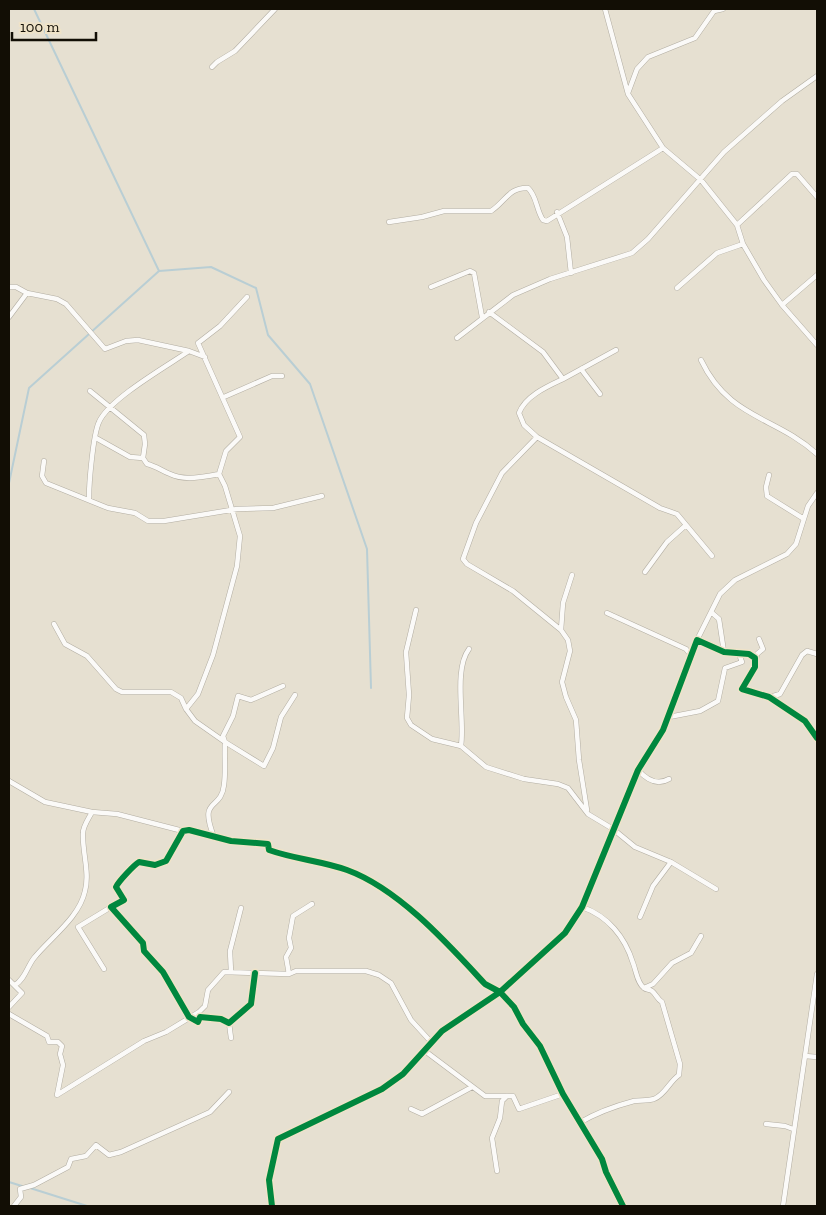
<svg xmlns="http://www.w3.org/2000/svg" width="826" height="1215" font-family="'Zilla Slab',serif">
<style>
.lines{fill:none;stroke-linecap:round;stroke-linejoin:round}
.stream{stroke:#b9ced4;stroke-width:2}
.street-casing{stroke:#b2ada2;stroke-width:5.5}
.street{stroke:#fbfaf8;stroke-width:4.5}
.cycleway-casing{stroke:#efe3c8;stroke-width:9}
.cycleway{stroke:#00873e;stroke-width:6}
</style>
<rect width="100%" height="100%" fill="#e6e0d1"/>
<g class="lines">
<path class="stream" d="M34,9L159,271L211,267L256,288L268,335L310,384L367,549L371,688
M9,483L29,388L159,271
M9,1182L25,1187
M30,1188L87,1206"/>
<g class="street-casing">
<path id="street" d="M605,9L628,94L663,148L701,180L737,225L743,244L764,280L782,305L817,345
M212,67L217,62L235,51L275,9
M628,93L637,69L648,57L695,38L714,11L723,9
M557,212L567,237L571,273
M389,222L422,217L444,211H491C505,202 509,187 528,188C537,196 536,210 543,220L547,221L663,148
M737,225L792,174H797L817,197
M9,287H16L27,293L57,299L66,304L105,349L126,341L138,340L189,351
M431,287L470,271L474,273L482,317
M677,288L717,253L743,244
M782,305L817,275
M489,312L543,352L563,379C548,386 525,396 519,413L524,425L537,437L660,508L677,514L712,556
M9,317L27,293
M457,338L513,295L550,279L632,253L648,239L724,152L782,101L817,76
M701,360C729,419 775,416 817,454
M581,369L600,394
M563,379L616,350
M90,391L144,435L145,444L143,458L147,464C156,466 162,471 170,474C184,481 204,477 219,474
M224,397L272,376H282
M537,437L502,473L476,523L463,559L467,564L513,591L561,630L568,640L570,651L562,682L566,697L576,720L579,760L587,810
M96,438L130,457L143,458
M44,461L42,476L46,483L108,508L135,513L148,521H164L237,509L273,508L322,496
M769,475L766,487L767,496L804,519
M89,498C89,483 93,435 99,422C109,399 167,366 189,351L205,357
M645,572L667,542L686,525
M416,610L406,652L409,695L407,718L411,725L432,739L461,746L486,767L524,779L558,784L568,788L588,814L613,829L635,847L671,862L716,889
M711,612L719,619L724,652
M607,613L686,649L690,654
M54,624L65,644L87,656L116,689L122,692H171L181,698L186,709
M561,630L563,603L572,575
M697,640L720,594L735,580L787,554L796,544L808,506L817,493
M756,661L757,654L763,649L759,639
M283,686L251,700L238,696L233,716L223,736L225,742L264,766L273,748L281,717L295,695
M770,697L780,694L802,655L807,651L817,654
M669,717L700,711L718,701L725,668L742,662L739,654
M461,746C465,719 453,670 469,649
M638,770C646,779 657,786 669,779
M9,781L45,802L92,812C89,818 83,826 83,833C82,851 90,873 85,891C79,918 51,937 34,958C27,967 25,979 15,985
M92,812L117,814L183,831
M214,837C198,796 221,812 224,785C226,771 224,756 225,742L195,721L186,709L198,694L213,655L237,566L240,536L225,486L219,474L226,451L240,437L198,343L220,326L247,297
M640,917L653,886L671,862
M104,969L78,927L111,907
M231,972L230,951L241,908
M255,973L251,1004L229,1023L221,1019L200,1017L198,1022L189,1017L163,972L144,951L143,943L111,907L124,900L116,887C118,882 134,865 139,862L155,865L166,861L183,831L189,830L231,841L268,844L269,850C294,859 322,861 347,870C399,889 448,944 485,984L500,992L514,1007L523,1024L540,1046L563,1094L602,1159L606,1172L623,1206
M289,974L286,957L291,948L289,938L293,916L312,904
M9,980L22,993L9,1007
M644,988L653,984L672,963L691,953L701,936
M9,1014L47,1036L49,1042H58L62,1046L60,1054L63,1065L57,1095L144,1041L166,1032L199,1012L205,1006L208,990L224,972L289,974L296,971H366L379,975L391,983L411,1020L432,1043
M229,1023L231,1038
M425,1051L485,1096H513L519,1109L563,1094
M805,1056L817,1057
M411,1109L422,1114L472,1087
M579,1123C596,1113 615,1106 634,1101C640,1100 647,1101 654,1099C665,1095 669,1082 679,1075L680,1064L662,1002C657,999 656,994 652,991C649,989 646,990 644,988C637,983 636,970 633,963C625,937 608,916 582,907
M766,1124L785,1126L793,1129
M497,1171L492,1138L500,1118L502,1101L507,1096
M14,1206L21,1197L20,1189L34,1185L68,1167L71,1159L86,1156L96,1145L109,1155L121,1152L210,1112L229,1092
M272,1206L269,1180L278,1139L382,1089L403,1074L442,1031L500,992L565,933L582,907L638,770L663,730L697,640L724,652L749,654L755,658V667L742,689L769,697L805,721L817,738
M783,1206L817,974"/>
</g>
<use href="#street" class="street"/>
<g class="cycleway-casing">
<path id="cycleway" d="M255,973L251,1004L229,1023L221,1019L200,1017L198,1022L189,1017L163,972L144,951L143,943L111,907L124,900L116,887C118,882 134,865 139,862L155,865L166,861L183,831L189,830L231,841L268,844L269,850C294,859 322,861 347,870C399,889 448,944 485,984L500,992L514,1007L523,1024L540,1046L563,1094L602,1159L606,1172L623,1206
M272,1206L269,1180L278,1139L382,1089L403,1074L442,1031L500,992L565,933L582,907L638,770L663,730L697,640L724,652L749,654L755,658V667L742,689L769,697L805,721L817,738"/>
</g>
<use href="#cycleway" class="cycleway"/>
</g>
<rect width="826" height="1215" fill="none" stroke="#120e05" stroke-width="20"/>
<path d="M12 32v8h84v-8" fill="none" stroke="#120e05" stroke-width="2.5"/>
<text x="20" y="32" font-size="15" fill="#120e05" stroke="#efe3c8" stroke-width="4" paint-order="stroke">100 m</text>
</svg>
